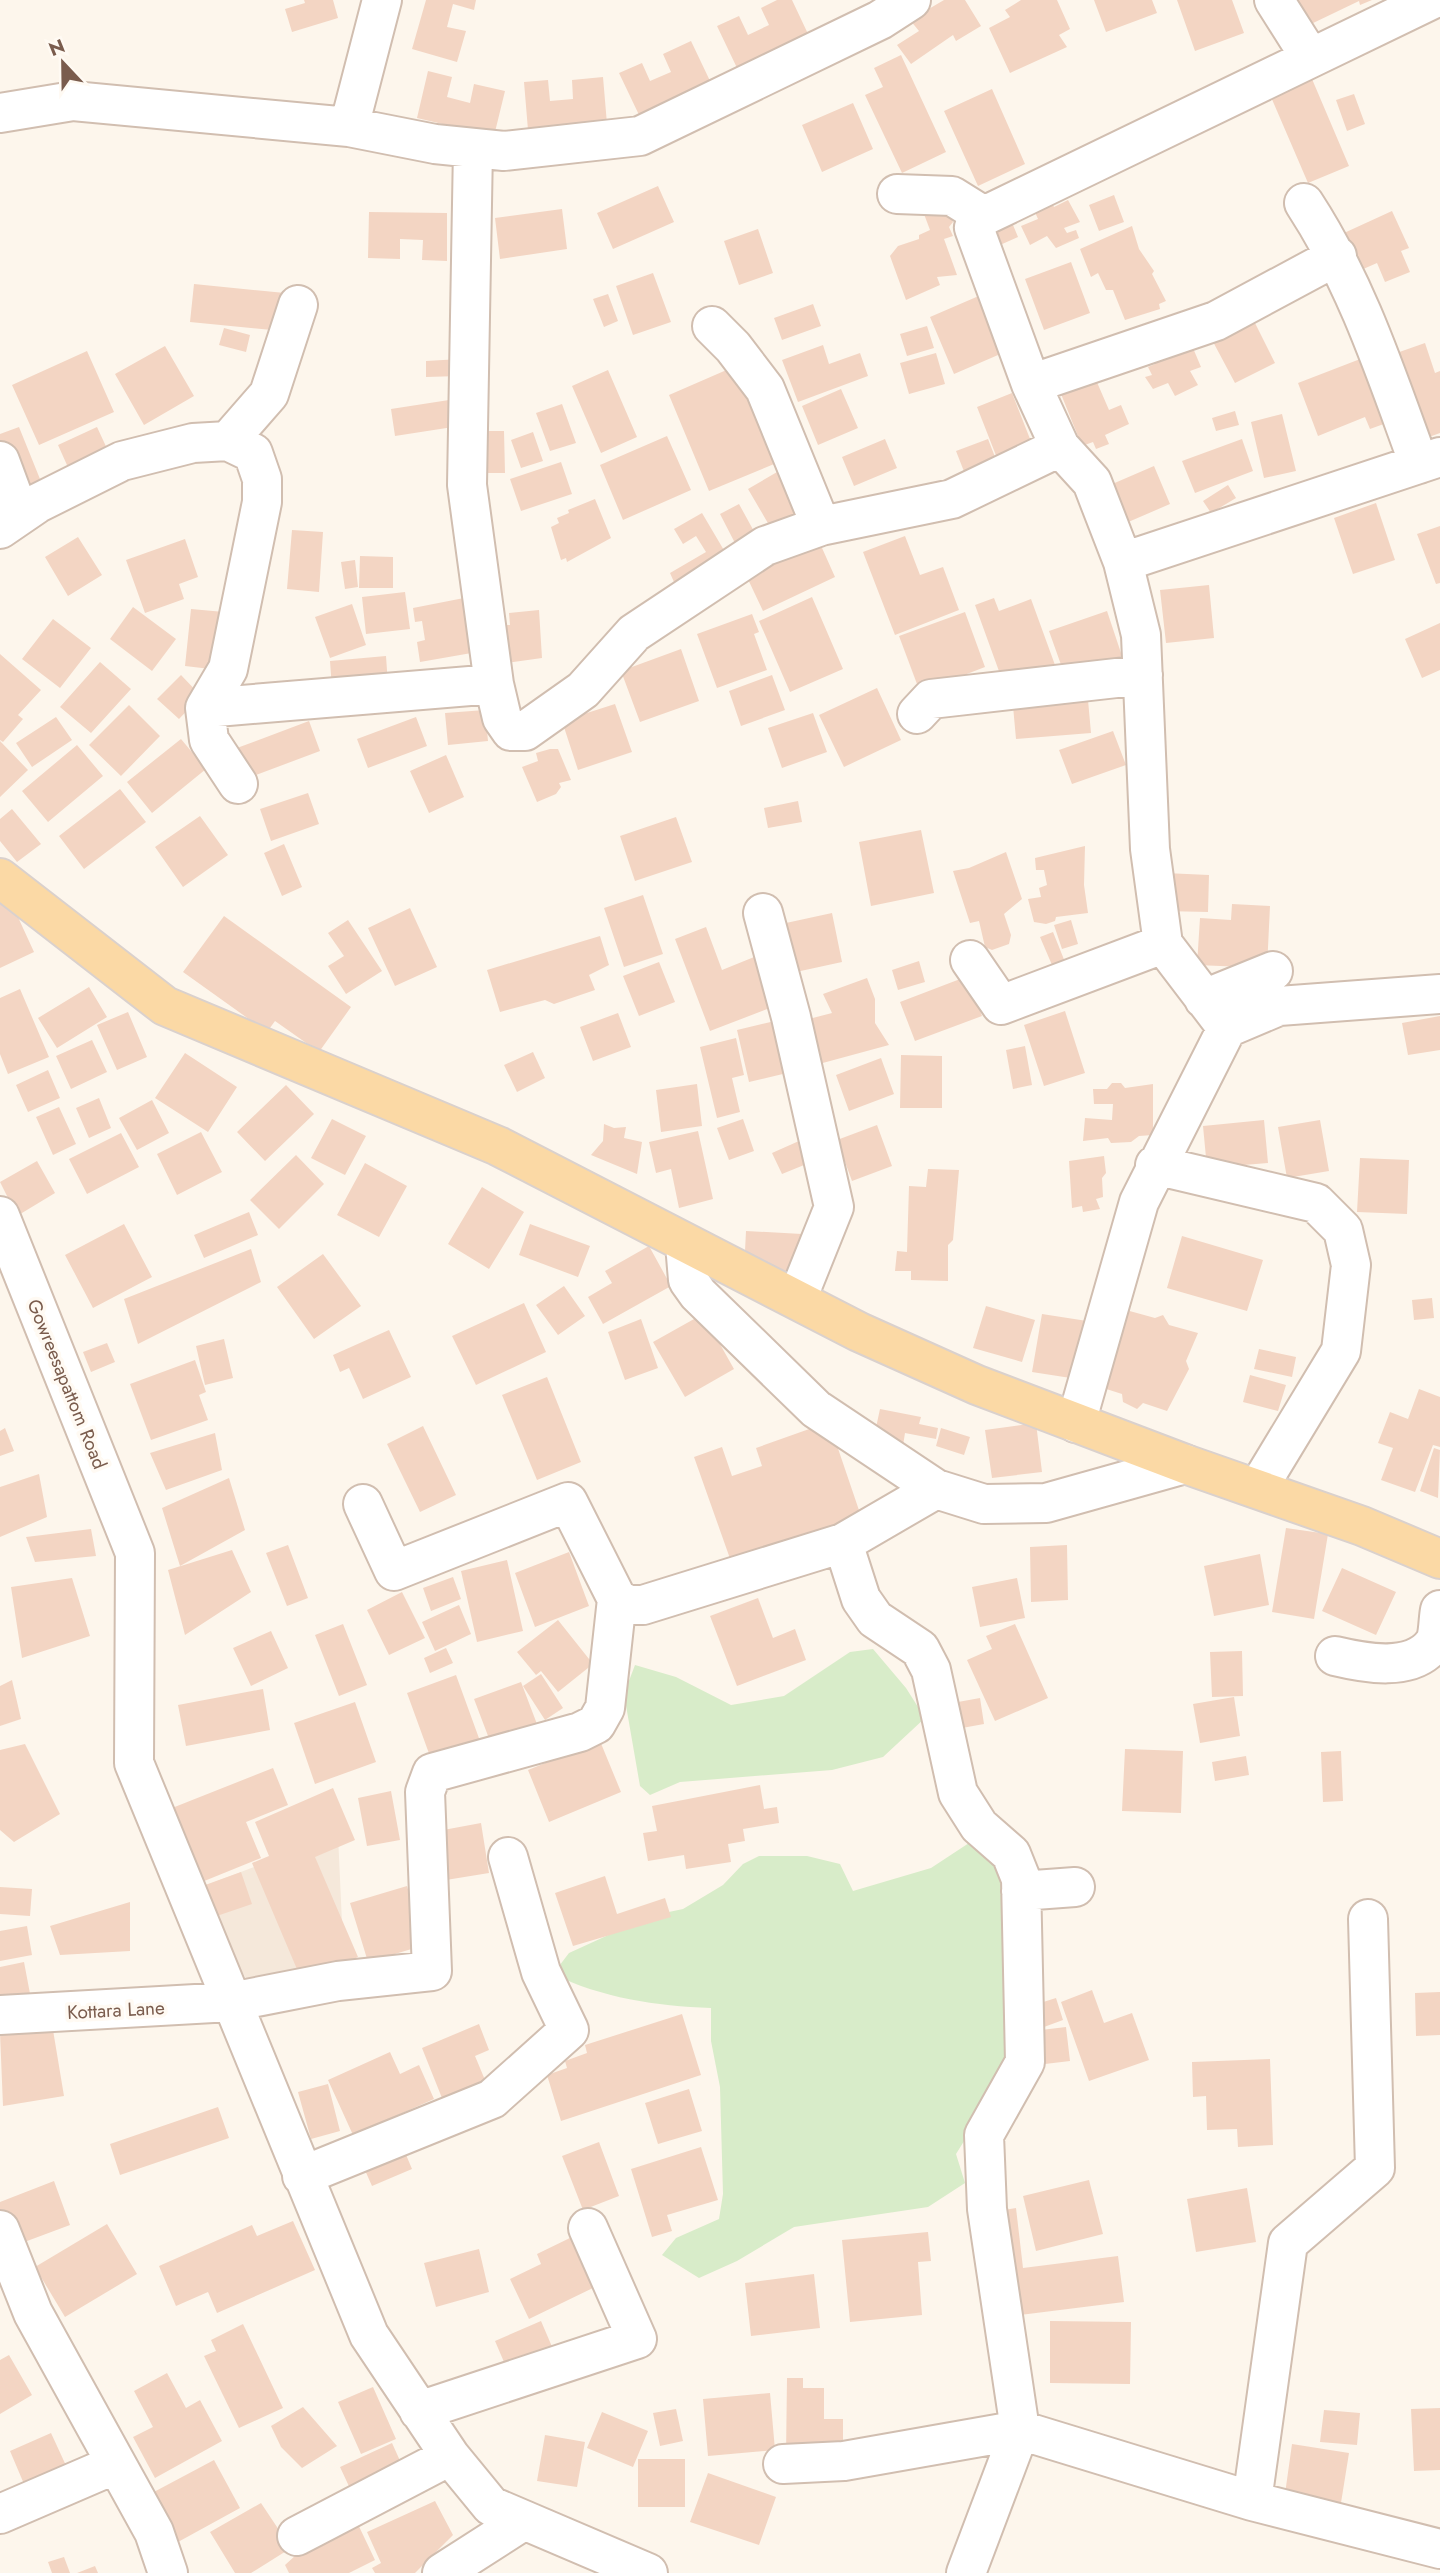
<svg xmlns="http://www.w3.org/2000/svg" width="1440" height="2573" font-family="Jost,sans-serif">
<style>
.residential{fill:#f5e8da}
.green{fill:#d8ecc9}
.building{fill:#f3d5c3}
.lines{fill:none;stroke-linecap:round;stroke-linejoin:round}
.minor-casing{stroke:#d1beb0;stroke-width:42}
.major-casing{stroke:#dad1cd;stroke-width:42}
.minor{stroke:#fff;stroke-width:38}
.major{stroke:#fbd9a5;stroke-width:38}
.labels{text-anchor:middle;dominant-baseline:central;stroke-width:7;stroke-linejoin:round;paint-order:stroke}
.street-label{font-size:19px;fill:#7a5c4d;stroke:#fffaf3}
</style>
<rect width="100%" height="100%" fill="#fdf6ec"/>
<path class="residential" d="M338,1835L344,1967L256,1994L209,1920L196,1889Z"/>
<path class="green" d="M873,1649L906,1688L925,1718L883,1757L832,1770L680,1782L650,1795L640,1786L624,1694L635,1665L676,1677L731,1705L784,1696L850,1652Z
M969,1843L1007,1855L1030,2035L956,2154L965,2183L928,2207L794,2227L737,2261L699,2278L662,2255L676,2238L719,2219L723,2194L720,2087L711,2041V2008C656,2006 602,1998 553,1974L569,1953L650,1916L683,1909L723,1885L743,1864L759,1856H807L840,1864L853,1891L931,1868Z"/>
<path class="building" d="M304,0H333L338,18L292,32L285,9L305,3Z
M426,0H476L474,10L453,4L447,27L466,31L457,62L412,49Z
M777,0H792L809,36L738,70L717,26L739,16L748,35L769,25L761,8Z
M944,0H965L981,26L956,41L953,35L911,64L897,45L919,31L910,20Z
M1021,0H1057L1070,29L1059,35L1067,47L1010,73L989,28L1010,17L1005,10Z
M1094,0H1152L1157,13L1106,32Z
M1177,0H1232L1244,33L1195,51Z
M1297,0H1372L1360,5L1359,1L1309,25Z
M691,41L711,83L640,117L619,73L642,63L650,81L671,72L663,54Z
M901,55L946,152L902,173L865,95L883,87L874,68Z
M428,71L452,77L447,97L470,103L474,84L505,91L494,136L417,118Z
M603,77L607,124L528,130L524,82L548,80L550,101L573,99L572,80Z
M1312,79L1349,166L1308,183L1271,97Z
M992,89L1025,164L978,186L944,111Z
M1354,94L1365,124L1347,131L1336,100Z
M853,103L873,149L822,172L802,125Z
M658,186L674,222L613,249L597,213Z
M1114,195L1124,222L1099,231L1089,205Z
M1068,200L1080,222L1064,228L1067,233L1076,230L1079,238L1056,248L1047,236L1030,245L1021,226L1038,219L1034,210L1052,203L1054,207Z
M944,206L945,215L950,216L953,222L949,227L953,236L944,239L957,275L937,277L940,285L906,300L890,256L898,246L919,239V235L930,230L924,214Z
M562,209L567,249L500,259L495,218Z
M1392,211L1409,248L1401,251L1410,272L1385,282L1377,263L1361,270L1344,233Z
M369,212L447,213V261L422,260L423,240L400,239V259L368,258Z
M1008,213L1018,237L1000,245L990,221Z
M1132,226L1139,249L1154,271L1152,274L1166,301L1159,304L1160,309L1125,320L1113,290H1106L1098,273L1091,277L1080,249Z
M758,229L773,273L739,285L724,241Z
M1071,262L1090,313L1044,330L1025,279Z
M653,273L671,322L633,335L616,286Z
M194,284L285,293L282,331L190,322Z
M608,294L618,321L604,327L593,299Z
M981,295L1005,352L954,374L930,317Z
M813,304L821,326L782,340L774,318Z
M1252,317L1275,363L1235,383L1211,338Z
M927,326L934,348L907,356L900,334Z
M224,328L250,335L246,352L219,345Z
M1190,341L1201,367L1190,371L1198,385L1175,396L1168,383L1153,389L1145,377L1152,375L1148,367L1155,364L1153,358Z
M1425,343L1435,373L1440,371V433L1418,441L1388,356Z
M823,345L829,364L860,353L868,376L798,402L782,360Z
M165,346L194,396L144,425L115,374Z
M87,351L114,412L39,445L12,385Z
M936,353L945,384L909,394L900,363Z
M1368,356L1392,421L1370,429L1365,417L1318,436L1298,383Z
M460,359V376L426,377V361Z
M738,365L779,462L709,491L669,395Z
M608,370L637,437L601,453L572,386Z
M1096,380L1109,410L1121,405L1129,424L1105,435L1109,444L1096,449L1093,442L1082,446L1061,394Z
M841,389L858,428L818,445L802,406Z
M1012,393L1032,444L997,458L977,407Z
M449,400L453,427L395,436L391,409Z
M562,404L576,443L550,451L536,413Z
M1235,411L1239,425L1216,431L1212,418Z
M1282,414L1296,471L1264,478L1251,422Z
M19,427L42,484L18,493L0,446V434Z
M97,427L110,455L71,474L58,445Z
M480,431H504L505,473H481Z
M533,432L543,461L521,468L511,440Z
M667,436L691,490L623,520L600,465Z
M885,439L897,468L854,486L842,457Z
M988,439L997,462L965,474L956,451Z
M1242,439L1253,471L1195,493L1182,461Z
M561,462L572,494L521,511L510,479Z
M1154,466L1170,504L1126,523L1110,485Z
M784,468L808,510L772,530L748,489Z
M1228,485L1236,498L1211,513L1203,501Z
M595,499L611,538L567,562L566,558L561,560L551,527L559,523L557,518L569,513L568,510Z
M1376,503L1395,560L1353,574L1334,518Z
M739,504L756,535L736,545L720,514Z
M702,513L725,552L674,582L670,573L706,552L696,536L683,544L674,529Z
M1440,526V583L1436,584L1417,534Z
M292,530L323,532L319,592L287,589Z
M905,536L920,575L943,567L959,610L895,635L863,552Z
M78,537L102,575L68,596L45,557Z
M185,539L198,577L179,584L184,599L145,613L126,560Z
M818,539L835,577L763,611L745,573Z
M360,556L393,557V588H359Z
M355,560L358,587L345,589L341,562Z
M1209,585L1214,638L1166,643L1160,590Z
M405,592L410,629L366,634L362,597Z
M812,597L843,669L790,692L759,621Z
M464,598L483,651L420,662L417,642L425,640L422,621L415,622L413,608Z
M994,598L999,611L1031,599L1055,665L1004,685L975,605Z
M352,604L366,645L330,658L315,617Z
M133,607L176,639L152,671L110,639Z
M191,609L224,612L219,670L185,666Z
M539,610L542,658L507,663L504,625H510L509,613Z
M1107,611L1122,656L1065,676L1049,631Z
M965,612L985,667L920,692L899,636Z
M752,614L759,632L754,634L767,670L717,688L697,634Z
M53,619L91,648L60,688L22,659Z
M1440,623V670L1422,678L1405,639Z
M681,649L699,701L640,722L621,671Z
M0,654L41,690L18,715L23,719L3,742L0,740Z
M386,656L388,685L332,689L330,661Z
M100,662L131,689L91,733L60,707Z
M181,675L201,696L179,719L157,699Z
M772,675L785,710L741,726L729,691Z
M877,688L901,740L844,767L819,715Z
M1088,700L1091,733L1016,739L1013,706Z
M615,704L632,752L578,770L562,721Z
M129,705L160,736L121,776L89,745Z
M485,710L488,741L448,745L445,713Z
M813,713L827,752L782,768L768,728Z
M56,717L72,740L32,767L16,743Z
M416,717L427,746L368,768L357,739Z
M309,721L320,751L248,778L237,748Z
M1113,731L1126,765L1072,784L1059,750Z
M181,739L206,769L152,813L127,782Z
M0,741L28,770L0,797Z
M77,745L103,776L48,822L22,791Z
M550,749H558L571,780L559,783L561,787L556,794L537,802L522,767L538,761L536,753Z
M446,755L464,797L429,813L410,771Z
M120,789L146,822L84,869L59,836Z
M308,793L319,824L271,841L260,809Z
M798,801L802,822L768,828L764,808Z
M12,809L41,844L17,862L0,841V819Z
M200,816L228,855L183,887L155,847Z
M676,817L692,862L635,881L620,836Z
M921,830L934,893L871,906L859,842Z
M284,844L302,887L282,896L264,853Z
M1085,846L1084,885L1088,913L1056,917L1055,921L1046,924L1034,922L1028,899L1041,897L1039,888L1047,885L1044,870H1036L1035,858Z
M1006,852L1022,899L1004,914L1011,935L1009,944L992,950L985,947L979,921L970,923L953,871L969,868Z
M1165,873L1209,875L1208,912L1164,911Z
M6,891L34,952L0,968V894Z
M643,895L663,954L624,967L604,908Z
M1232,904L1270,906L1267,968L1197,965L1200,918L1231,920Z
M410,908L437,967L395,986L368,928Z
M832,913L842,962L796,972L786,923Z
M224,916L351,1007L319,1052L275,1021L267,1032L183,972Z
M348,920L382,971L346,994L328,966L344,956L328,933Z
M1071,920L1078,944L1062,949L1054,925Z
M706,927L722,970L764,953L783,1003L710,1031L675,939Z
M1053,932L1067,967L1055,972L1040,937Z
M600,936L609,965L589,975L595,990L554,1004L545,1000L500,1012L487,970Z
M919,961L925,982L898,990L892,970Z
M659,962L675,1002L639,1016L623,976Z
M968,976L982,1016L915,1041L900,1002Z
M867,978L875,999V1023L889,1045L819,1064L805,1020L832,1013L823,994Z
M89,987L107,1017L57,1048L38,1018Z
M20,989L49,1057L8,1074L0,1054V998Z
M1065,1011L1085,1073L1044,1086L1024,1025Z
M128,1012L147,1057L117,1070L97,1025Z
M618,1013L631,1047L593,1061L580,1027Z
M1440,1016V1050L1408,1055L1402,1023Z
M775,1021L787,1073L749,1082L737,1030Z
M736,1038L744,1075L732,1078L740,1112L717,1118L700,1047Z
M92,1040L107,1072L71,1089L56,1056Z
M1025,1046L1032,1085L1013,1089L1006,1050Z
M533,1052L545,1078L517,1092L504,1065Z
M185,1053L237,1087L208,1132L155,1098Z
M901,1055L942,1056V1108H900Z
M881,1058L894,1094L849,1111L836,1075Z
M48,1070L60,1098L28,1112L16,1085Z
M1112,1083H1121L1125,1088L1153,1084V1135L1139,1136L1131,1142L1111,1143L1108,1138L1083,1141L1085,1118L1112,1120L1113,1104H1094L1093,1089H1107Z
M697,1084L702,1126L661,1132L656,1090Z
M286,1085L314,1114L265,1161L237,1132Z
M99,1098L111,1128L89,1138L76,1108Z
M152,1100L169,1133L137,1150L119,1118Z
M59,1107L76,1144L53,1155L36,1117Z
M332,1119L366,1136L345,1175L311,1158Z
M743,1119L754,1151L729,1160L717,1128Z
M1264,1120L1268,1163L1207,1168L1203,1126Z
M1320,1120L1329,1171L1287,1178L1278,1127Z
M604,1124L614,1128L626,1127L624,1138L642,1142L637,1174L591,1155L603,1141Z
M877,1125L892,1166L852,1181L837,1140Z
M698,1131L713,1199L679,1208L671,1169L656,1173L649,1142Z
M201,1132L222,1172L177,1195L157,1154Z
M121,1133L139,1167L87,1194L69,1159Z
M799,1141L809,1163L782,1174L772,1153Z
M296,1155L324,1184L279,1229L250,1200Z
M1104,1156L1106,1173L1102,1178L1103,1197L1096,1199L1100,1209L1083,1212L1082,1206L1072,1208L1069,1161Z
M1360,1158L1409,1160L1407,1214L1357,1212Z
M37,1161L55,1193L17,1216L0,1182Z
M365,1163L407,1186L379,1237L337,1215Z
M928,1169L959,1170L953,1240L948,1245V1281L911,1280V1271H895L897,1251L907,1252L909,1186L926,1187Z
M482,1187L524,1212L489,1269L448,1244Z
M249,1212L258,1235L204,1258L194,1235Z
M124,1224L152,1277L93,1308L65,1255Z
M530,1224L590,1246L578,1277L519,1255Z
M746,1231L802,1234L800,1273L744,1271Z
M1182,1236L1263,1260L1247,1311L1167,1288Z
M649,1246L671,1286L603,1324L588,1297L612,1283L605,1271Z
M251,1249L261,1282L138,1344L124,1299Z
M323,1254L361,1306L314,1339L277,1287Z
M564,1286L585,1316L558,1335L536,1305Z
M1432,1298L1434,1318L1414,1320L1412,1300Z
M524,1303L546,1352L476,1385L452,1336Z
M986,1306L1035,1320L1022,1362L973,1348Z
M1126,1310L1155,1318L1163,1315L1169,1325L1198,1333L1186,1361L1189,1369L1167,1411L1143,1403L1137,1409L1123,1402L1122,1394L1097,1386Z
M703,1314L734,1369L685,1397L653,1342Z
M1042,1314L1087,1321L1077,1379L1032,1372Z
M641,1319L658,1368L625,1380L608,1332Z
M389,1330L411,1377L363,1399L349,1368L340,1372L333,1355Z
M224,1339L233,1378L205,1385L196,1346Z
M107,1343L115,1362L91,1372L83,1352Z
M1259,1349L1296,1357L1292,1377L1254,1369Z
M195,1360L206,1392L199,1395L208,1420L151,1440L130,1384Z
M1250,1375L1286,1385L1278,1411L1243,1402Z
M547,1377L581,1462L537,1480L502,1395Z
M1419,1389L1440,1397V1447L1433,1445L1415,1492L1381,1480L1393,1448L1378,1443L1390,1412L1408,1419Z
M880,1409L921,1417L919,1424L938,1428L936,1439L905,1433L902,1452L872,1446Z
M829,1422L863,1522L733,1567L694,1457L722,1447L732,1476L762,1466L756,1448Z
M1036,1423L1042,1472L992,1478L985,1430Z
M423,1426L456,1495L420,1512L387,1444Z
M5,1428L14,1451L0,1456V1431Z
M941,1428L970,1437L964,1455L936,1446Z
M215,1433L222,1470L166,1490L150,1453Z
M1434,1448L1440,1450L1438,1498L1420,1491Z
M39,1474L47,1517L0,1537V1487Z
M229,1478L245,1530L180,1566L162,1508Z
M1286,1528L1328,1534L1314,1619L1272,1612Z
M91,1529L96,1556L35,1562L26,1537Z
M288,1545L308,1598L287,1606L266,1553Z
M1067,1545L1068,1600L1031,1602L1030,1547Z
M232,1550L251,1592L185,1635L168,1570Z
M569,1552L589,1606L535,1627L515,1573Z
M1260,1554L1269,1605L1214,1616L1204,1566Z
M507,1560L523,1631L477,1642L461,1571Z
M1342,1568L1396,1592L1376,1635L1322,1611Z
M453,1577L461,1599L431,1611L423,1588Z
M72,1578L90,1636L22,1658L11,1587Z
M1017,1578L1025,1618L980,1627L972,1587Z
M402,1592L425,1638L389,1655L367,1610Z
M758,1598L773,1638L795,1629L806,1660L737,1686L710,1616Z
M459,1605L471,1634L435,1651L422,1622Z
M558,1620L593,1664L558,1692L541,1671L536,1675L517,1652Z
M343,1624L367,1685L339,1696L315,1635Z
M1015,1624L1048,1698L995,1721L967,1660L992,1649L986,1636Z
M271,1631L288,1668L251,1686L233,1648Z
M446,1648L453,1663L430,1673L424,1658Z
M1242,1651L1243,1696L1212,1697L1210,1652Z
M541,1674L563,1708L545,1720L523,1686Z
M456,1675L480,1741L431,1759L407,1693Z
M12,1680L21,1719L0,1726V1686Z
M521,1682L540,1732L493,1749L474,1699Z
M263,1689L270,1730L186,1746L178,1705Z
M1234,1697L1240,1736L1200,1743L1193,1704Z
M980,1698L984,1724L951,1730L947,1704Z
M355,1702L376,1762L315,1784L294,1723Z
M600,1741L621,1792L549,1822L528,1770Z
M25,1744L60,1814L14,1842L0,1830V1750Z
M1125,1749L1183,1751L1181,1813L1122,1811Z
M1341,1751L1343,1801L1323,1802L1321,1752Z
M1246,1756L1249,1775L1215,1781L1212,1762Z
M273,1768L288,1805L246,1822L261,1858L192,1886L162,1812Z
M760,1785L764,1809L777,1807L779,1823L743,1829L745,1841L728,1844L731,1862L686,1869L684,1855L648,1861L643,1833L657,1831L652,1806Z
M333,1788L355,1840L315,1857L358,1957L302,1981L252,1863L269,1856L255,1822Z
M391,1791L400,1840L367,1846L358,1798Z
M481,1823L489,1873L446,1880L438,1831Z
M241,1872L252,1904L208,1919L197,1888Z
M605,1876L617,1914L665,1898L671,1917L573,1946L555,1893Z
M407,1886L425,1945L368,1962L350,1903Z
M0,1887L32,1889L30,1916L0,1914Z
M130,1902V1951L60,1955L50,1926Z
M27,1926L32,1955L0,1961V1931Z
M24,1962L31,1999L0,2005V1967Z
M1092,1990L1104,2023L1132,2013L1149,2060L1089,2081L1061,2002Z
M1440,1992V2035L1416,2036L1415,1993Z
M1056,1998L1063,2020L1044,2027L1037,2004Z
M682,2014L701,2075L561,2121L547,2075L567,2068L565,2061L587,2053L585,2045Z
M52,2024L64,2096L3,2106L0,2033Z
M479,2024L489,2050L475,2056L485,2080L442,2098L422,2048Z
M1066,2027L1070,2061L1045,2064L1041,2030Z
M390,2052L400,2074L419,2065L434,2099L353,2135L328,2080Z
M1270,2059L1273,2145L1238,2147L1237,2129L1207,2130L1206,2096L1193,2097L1192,2062Z
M328,2084L340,2131L311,2139L298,2092Z
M689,2089L702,2131L658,2144L645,2103Z
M218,2107L229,2138L120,2175L110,2144Z
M599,2142L619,2196L583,2210L562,2156Z
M701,2147L718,2200L667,2215L672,2231L652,2237L631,2169Z
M404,2150L412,2169L372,2186L364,2168Z
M1089,2180L1103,2234L1036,2251L1023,2196Z
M54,2181L70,2225L11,2247L0,2219V2202Z
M1247,2188L1256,2242L1196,2252L1187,2199Z
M1016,2208L1023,2268L1118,2256L1124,2302L1011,2316L998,2211Z
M293,2221L315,2270L217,2313L208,2292L176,2306L159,2266L252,2225L257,2236Z
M107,2224L137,2274L65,2317L35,2267Z
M928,2232L931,2261L918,2262L922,2315L850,2322L842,2240Z
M574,2236L597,2286L529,2319L510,2279L541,2264L537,2254Z
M479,2249L489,2292L436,2307L424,2263Z
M814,2274L820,2328L751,2336L745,2283Z
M541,2321L556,2356L510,2376L495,2341Z
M1050,2321L1131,2322L1130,2384L1050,2383Z
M243,2324L283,2408L239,2428L204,2356L216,2351L211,2340Z
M9,2355L32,2395L0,2414V2360Z
M167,2373L186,2408L200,2400L222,2441L155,2478L133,2437L153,2427L134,2391Z
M787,2378H803V2388H824V2419H843V2447L786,2456Z
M373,2387L396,2439L361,2454L338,2402Z
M770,2393L775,2450L708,2456L703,2399Z
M303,2407L337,2446L302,2468L281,2447L271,2426Z
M1440,2408V2470L1414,2471L1411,2409Z
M676,2409L683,2441L660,2446L653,2413Z
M1324,2410L1360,2413L1357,2445L1320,2442Z
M602,2412L648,2431L633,2467L587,2448Z
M51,2433L69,2472L27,2491L10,2451Z
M545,2435L585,2442L577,2487L537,2481Z
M392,2443L406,2474L354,2497L340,2467Z
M1292,2444L1349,2453L1340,2509L1284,2501Z
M638,2459H685V2507H638Z
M214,2460L240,2508L178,2542L152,2493Z
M708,2473L776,2497L759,2545L690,2522Z
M435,2501L453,2535L415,2573H375L372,2568L381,2563L367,2532Z
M261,2503L291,2548L251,2573H235L210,2532Z
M355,2518L375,2560L349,2573H289L285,2565L296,2555Z
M64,2557L70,2573H52L48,2562Z
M95,2566L98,2573H77Z"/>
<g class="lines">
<g class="minor-casing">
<path id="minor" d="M1274,0L1310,57
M0,113L73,101L349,127L435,144L504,151L640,136L880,20L911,0
M349,127L382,0
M473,148L467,485L494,684L502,718L511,731H525L583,690L634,633L765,546L821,526L952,499L1060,447
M897,194L952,196L984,216
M1304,203C1357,284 1386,374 1419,464
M712,326L733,347L765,389L821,526
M1031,384L1216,321L1337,256
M228,441L269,394L298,305
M0,461L20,515
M0,529L38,503L122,461L193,443L228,441L253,453L262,479V502L228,669L205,708L209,740L238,784
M1123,562L1440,457
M205,708L494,684
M917,714L931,699L1143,675
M763,913L791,1017L834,1207L797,1299
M970,960L1001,1005L1163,944
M1204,999L1273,971
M1227,1028L1279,1006L1440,994
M1155,1165L1316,1203L1343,1230L1351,1265L1341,1351L1258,1488
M0,1216L135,1553L134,1763L369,2335L450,2456L491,2506L648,2573
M685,1244L688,1280L698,1294L816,1409L936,1489
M1076,1423L1139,1202L1227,1028L1163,944L1150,849L1141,635L1123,562L1092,482L1060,447L1031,384L974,228L984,216L1431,0
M363,1504L394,1571L568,1502L617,1599L629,1605H643L843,1543L936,1489L984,1504L1046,1503L1185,1464
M843,1543L861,1599L875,1619L920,1649L931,1670L958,1793L979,1826L1011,1854L1021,1879L1025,2062L984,2135L987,2209L1020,2430L1252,2501L1288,2243L1375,2168L1368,1919
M1335,1656C1364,1663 1413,1673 1434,1643C1439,1635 1438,1619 1440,1610
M1021,1891L1075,1887
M0,2015L231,2002L338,1981L432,1971L425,1792L432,1773L580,1732L596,1724L605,1708L617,1599
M302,2176L492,2099L569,2030L541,1972L508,1857
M0,2230L33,2313L154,2532L168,2573
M419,2411L637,2339L588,2228
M783,2464L844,2461L1020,2430
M1252,2501L1440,2549
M0,2514L116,2464
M297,2536L450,2456
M442,2573L523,2521
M966,2573L1020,2430"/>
</g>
<g class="major-casing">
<path id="major" d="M0,878L165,1006L498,1146L859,1332L977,1385L1185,1464L1362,1526L1440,1559"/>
</g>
<use href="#minor" class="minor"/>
<use href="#major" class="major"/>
</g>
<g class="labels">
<g class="street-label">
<text transform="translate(67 1384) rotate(68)">Gowreesapattom Road</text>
<text transform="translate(116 2010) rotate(-3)">Kottara Lane</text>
</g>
</g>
<g transform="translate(63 63) rotate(338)" stroke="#fffaf3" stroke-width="5" paint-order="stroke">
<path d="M0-5L12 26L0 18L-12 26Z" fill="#7a5c4d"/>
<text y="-10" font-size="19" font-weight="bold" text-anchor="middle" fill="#7a5c4d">N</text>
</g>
</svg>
